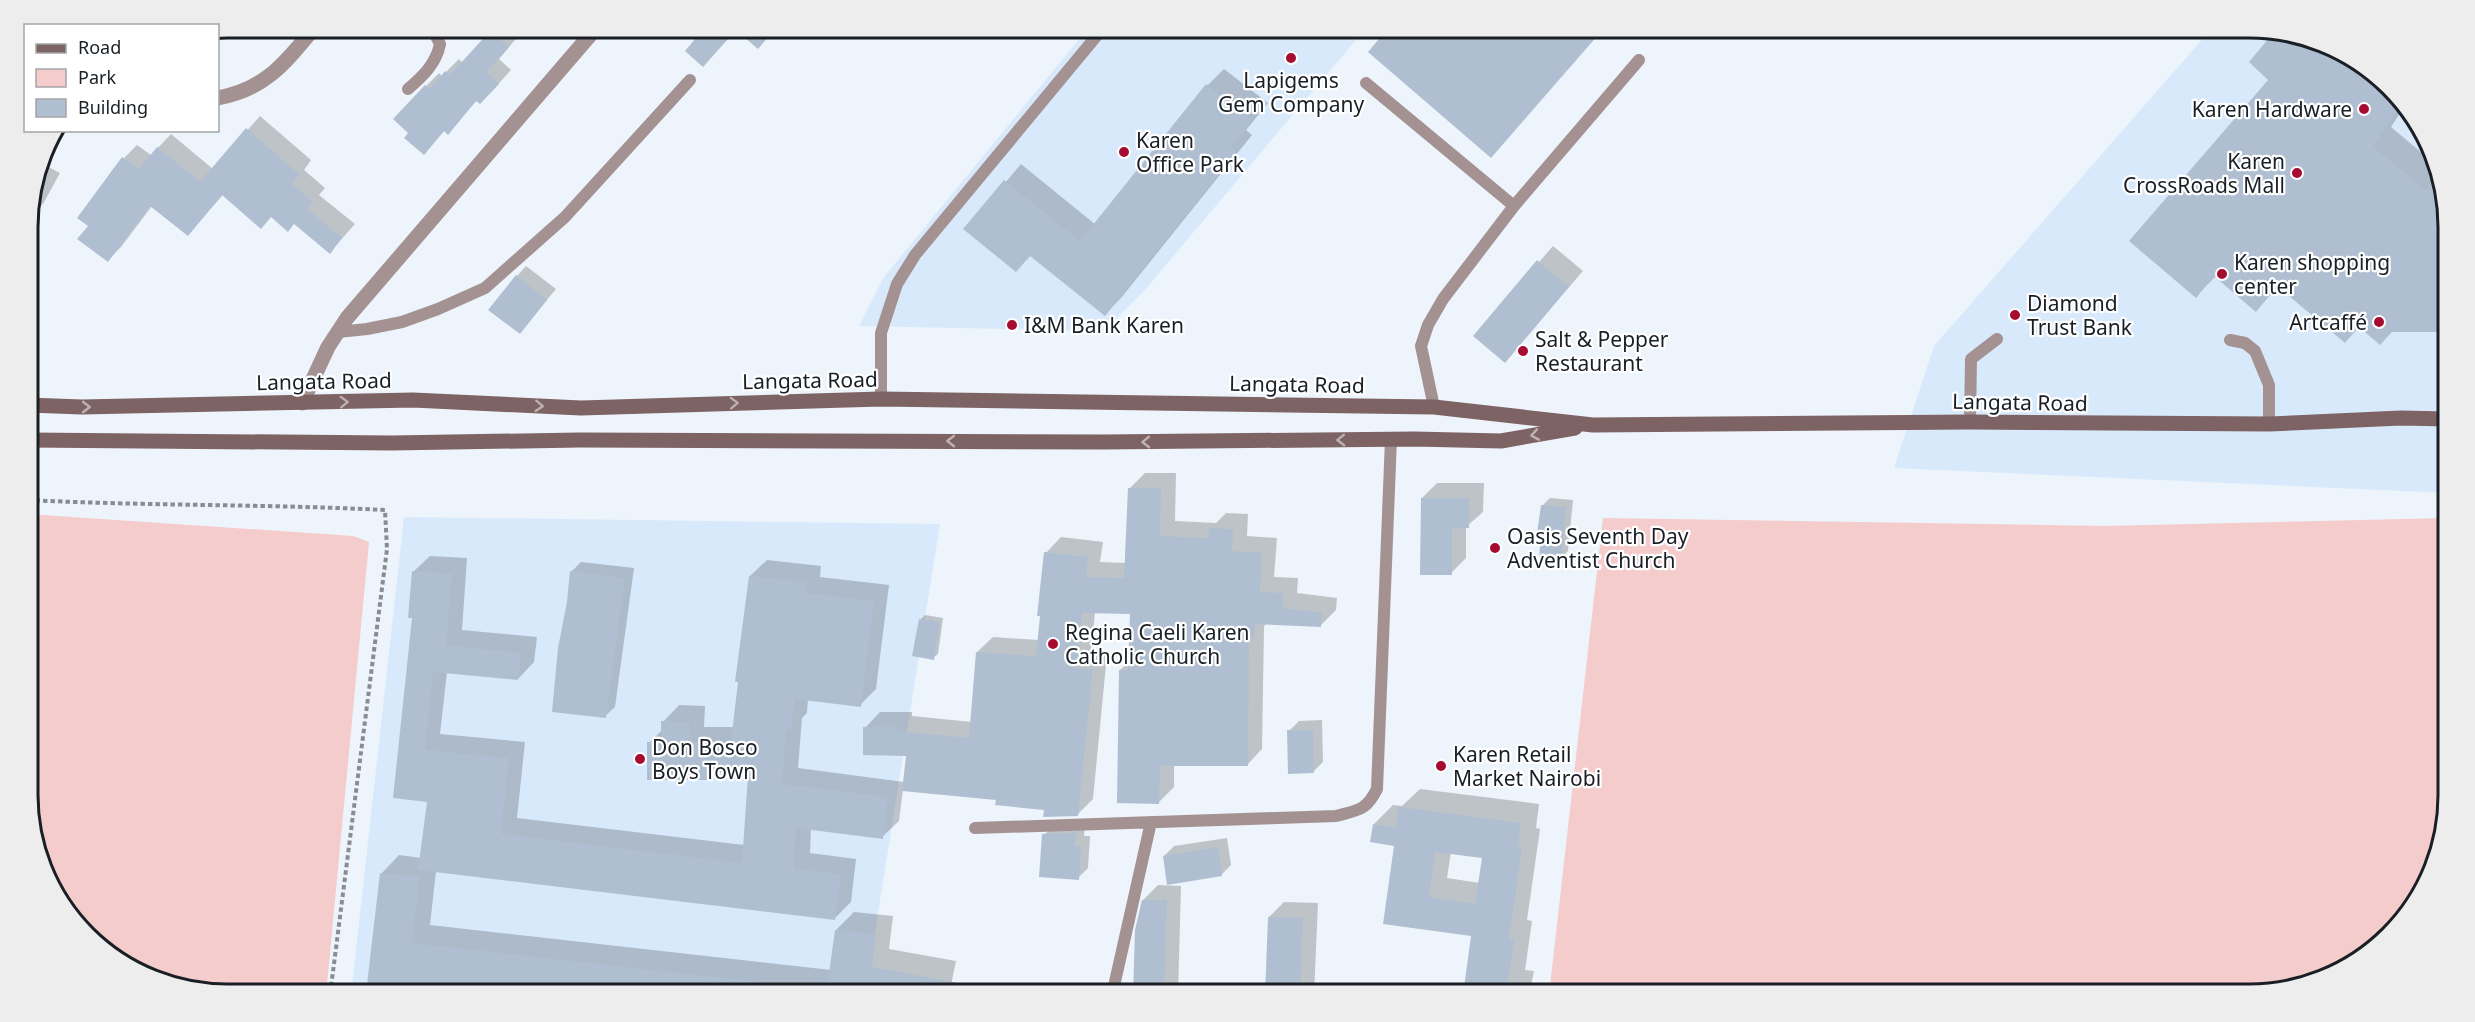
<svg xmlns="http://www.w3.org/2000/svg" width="2475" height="1022" font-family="'Noto Sans',sans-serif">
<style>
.built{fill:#d8e9fc}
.green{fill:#f5cccc}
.shadow{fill:#0003;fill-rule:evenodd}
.building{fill:#afbfd1;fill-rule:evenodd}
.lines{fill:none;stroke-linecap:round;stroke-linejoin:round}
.path{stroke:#878d93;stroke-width:4;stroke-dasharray:4.5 3;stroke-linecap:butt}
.lane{stroke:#a49191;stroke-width:12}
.street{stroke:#a49191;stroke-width:15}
.secondary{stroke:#7d6363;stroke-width:15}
.oneway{stroke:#beb1b1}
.poi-dot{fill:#a60b30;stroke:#fff;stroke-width:2}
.labels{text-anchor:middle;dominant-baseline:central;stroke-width:4.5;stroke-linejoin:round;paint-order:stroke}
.poi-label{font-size:21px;fill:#191f25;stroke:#fff;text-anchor:start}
.street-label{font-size:21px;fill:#191f25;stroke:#fff}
.rim{fill:none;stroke:#191f25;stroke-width:3}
</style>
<rect width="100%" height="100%" fill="#eef4fb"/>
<path class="built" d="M1089,27H1367L1144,291L1104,331L859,326L884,277Z
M2213,27H2248L2324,42L2406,105L2446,201L2447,493L1894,468L1934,346Z
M404,517L940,524L865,995H351Z"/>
<path class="green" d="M28,514L353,536L369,542L326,995H227L151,980L69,917L29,822Z
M1603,518L2105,526L2447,518L2448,795L2433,871L2406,917L2359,961L2261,995H1549Z"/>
<path class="shadow" d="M495,27H513L521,33L499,59L511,70L493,90L477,100L448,133L445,130L424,153L410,132L426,86L439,73L442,76L459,59L463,63Z
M1391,27H1605L1491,156Z
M2276,32L2324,42L2406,104L2391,127L2428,158L2446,201L2447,331L2360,326L2279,286L2256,310L2216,276L2196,296L2270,80Z
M1224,69L1268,103L1246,130L1252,135L1121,298L1105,314L1031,255L1016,270L966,229L1021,164L1096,225L1208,85Z
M260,116L311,160L304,170L325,188L319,195L355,224L330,252L295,223L271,216L223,195L188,234L152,206L121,247L108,260L90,225L79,217L124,158L137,145L151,155L171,134L213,169Z
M46,145L50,147L41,162Z
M41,163L60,173L43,204L28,219L27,213Z
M1553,246L1583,271L1505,361L1475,336Z
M526,266L556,289L520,332L517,276Z
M1145,473H1176L1175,521L1216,523L1226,513L1248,514L1247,536L1277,538L1274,577L1298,578L1297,593L1337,598L1336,610L1320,626L1267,623L1264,626L1262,749L1247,765H1174V787L1159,802L1120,670L1130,661L1131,613L1095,612L1091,653L1107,654L1093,799L1077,815L997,799L903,789L899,821L882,837L811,828L810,853L856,859L851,902L835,918L436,871L430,925L831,970L836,930L854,912L893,916L889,949L956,961L949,995H367L381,874L399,855L421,858L429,800L414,617L413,572L430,556L467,558L462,630L537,637L534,662L518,679L447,672L440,734L525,742L517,818L744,845L750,774L714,770L706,778L649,743L663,729V722L679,705L705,706L704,727H735L750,576L767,560L821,566L820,577L889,585L876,689L860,705L808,699L807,713L802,718L798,768L904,782L907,754L865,728L880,712H912V716L972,722L977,652L993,637L1039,640L1046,553L1061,537L1103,542L1100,562L1126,563L1130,488Z
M1437,483H1484L1483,512L1466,527V558L1451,573L1422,498Z
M1550,498L1573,500L1568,551L1560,559L1542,506Z
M581,562L634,568L615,707L605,716L569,602L571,572Z
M925,615L943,618L938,654L933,658L920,620Z
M1322,720L1323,762L1313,772L1289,731L1299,721Z
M1420,789L1539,804L1536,828L1540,829L1527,920L1532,921L1525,970L1534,971L1529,995H1464L1473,935L1384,923L1396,844L1374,824L1393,805L1402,806ZM1451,852L1484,857L1480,883L1447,878Z
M1085,824L1084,836H1090L1088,868L1078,878L1044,835L1054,825Z
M1227,838L1231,865L1221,875L1164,856L1174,846Z
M1158,885L1181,886L1178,995H1135L1143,900Z
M1284,902L1318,903L1314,995H1266L1269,917Z"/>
<path class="building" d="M705,27H777L758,49L736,30L703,67L685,51Z
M1389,27H1605L1491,158L1368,52Z
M490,31L509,47L487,72L499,84L480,104L476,101L448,135L444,131L424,155L404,138L408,133L393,119L425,85L430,89L445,71L450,75Z
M2274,32L2324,42L2402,102L2373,147L2426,190L2437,178L2446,201L2447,332H2392L2380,345L2359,327L2345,343L2277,286L2256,312L2214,276L2196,298L2129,241L2268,80L2249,62Z
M1206,84L1253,120L1231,147L1237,152L1105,316L1030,256L1016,272L963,229L1004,180L1080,241Z
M246,128L299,174L292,184L313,202L307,209L342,238L330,254L294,224L288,232L271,217L261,229L222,195L188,236L150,206L108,262L77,239L88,226L77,218L122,157L139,169L157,147L200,182Z
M1537,260L1569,287L1505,363L1473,336Z
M516,275L547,300L520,334L488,310Z
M1128,488H1161L1160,536L1208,538L1209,528L1233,529L1232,551L1262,553L1260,592L1283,593V608L1322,613L1321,627L1255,624L1254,638H1249L1248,766H1160L1159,804L1117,803L1119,670H1128L1130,614L1082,613L1076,668L1093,669L1078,816L1043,817L1044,810L995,805L996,800L902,791L906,756L863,755V727H897V731L969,738L976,652L1036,656L1040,616H1037L1044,552L1088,557L1086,577L1124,578Z
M1421,498H1469V528L1452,529V575H1420Z
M1541,505L1566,507L1561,561L1539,559L1541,535L1537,534Z
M412,571L452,574L446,645L521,653L518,680L433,672L425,750L509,758L501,834L742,863L748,775L707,771V780H647V742H661V721L689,722V742H731L738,682H735L749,576L806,582L805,593L874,601L861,707L795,699L791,730H786L782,784L888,797L883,839L796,828L794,869L841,874L835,920L418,870L427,802L393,798L412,618H408Z
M570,571L625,578L606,718L552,712L558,648L567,602Z
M919,619L940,622L934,660L912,656Z
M1287,730H1313L1314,773L1288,774Z
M1399,807L1521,823L1518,847L1522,848L1509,939L1514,940L1506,995H1463L1471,936L1383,924L1394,846L1370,842L1373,824L1396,827ZM1435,852L1482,858L1475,904L1429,897Z
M1076,833L1075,846H1081L1079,880L1039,877L1042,834Z
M1218,847L1222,876L1167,885L1163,856Z
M380,873L420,877L412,943L759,982L758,995H387L366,993Z
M1142,900H1167L1164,995H1133L1135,930Z
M1268,917L1303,918L1300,995H1265Z
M835,930L876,934L872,967L969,985L968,995H826Z"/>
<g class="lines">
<path class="path" d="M28,500C147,506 266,504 385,510L387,549L330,995"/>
<path class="lane" d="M1366,83L1514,206
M408,89C423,76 436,64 440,44L431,27
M338,332L367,329L402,322L438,309L485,288L565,217L690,80
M2230,340L2245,343L2255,351L2269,385V424
M881,399V333L897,284L915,255L1104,27
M1434,407L1421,346L1428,325L1443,299L1514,206L1639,60
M1970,422L1971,359L1997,339
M975,828L1336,816C1358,810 1366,811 1377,789L1391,439
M1112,995L1151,822"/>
<path class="street" d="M218,98C266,89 285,63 315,27
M302,403L328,347L347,318L597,27"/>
<path class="secondary" d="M28,405L82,407L413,400L581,408L881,399L1434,407L1593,425L1970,422L2269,424L2401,418L2447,419
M28,440L392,443L580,440L1104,442L1414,439L1501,441L1575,428"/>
</g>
<defs><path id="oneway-chevron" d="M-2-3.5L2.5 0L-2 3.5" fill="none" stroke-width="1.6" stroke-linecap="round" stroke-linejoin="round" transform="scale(1.5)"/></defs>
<g class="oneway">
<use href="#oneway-chevron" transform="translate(344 402) rotate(-2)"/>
<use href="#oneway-chevron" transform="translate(734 403) rotate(-2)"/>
<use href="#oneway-chevron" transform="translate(539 406) rotate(3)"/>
<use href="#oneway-chevron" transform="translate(86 407)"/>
<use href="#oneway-chevron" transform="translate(1535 435) rotate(170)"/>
<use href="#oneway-chevron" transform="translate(1341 440) rotate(179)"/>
<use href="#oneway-chevron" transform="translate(951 441) rotate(-180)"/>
<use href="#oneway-chevron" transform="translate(1146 442) rotate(179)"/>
</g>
<g class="poi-dot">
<circle cx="1291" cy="58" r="6"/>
<circle cx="2364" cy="109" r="6"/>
<circle cx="1124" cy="152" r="6"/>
<circle cx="2297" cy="173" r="6"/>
<circle cx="2222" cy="274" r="6"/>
<circle cx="2015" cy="315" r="6"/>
<circle cx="2379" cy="322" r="6"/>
<circle cx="1012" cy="325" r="6"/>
<circle cx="1523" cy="351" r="6"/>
<circle cx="1495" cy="548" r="6"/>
<circle cx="1053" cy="644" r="6"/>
<circle cx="640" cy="759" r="6"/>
<circle cx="1441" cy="766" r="6"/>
</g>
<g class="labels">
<g class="poi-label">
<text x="1291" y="80" text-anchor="middle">Lapigems<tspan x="1291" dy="24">Gem Company</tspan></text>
<text x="2352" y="109" text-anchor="end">Karen Hardware</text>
<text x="1136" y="140">Karen<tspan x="1136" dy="24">Office Park</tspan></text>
<text x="2285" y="161" text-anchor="end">Karen<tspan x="2285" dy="24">CrossRoads Mall</tspan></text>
<text x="2234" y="262">Karen shopping<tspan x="2234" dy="24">center</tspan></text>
<text x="2027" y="303">Diamond<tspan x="2027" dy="24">Trust Bank</tspan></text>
<text x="2367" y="322" text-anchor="end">Artcaffé</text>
<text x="1024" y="325">I&amp;M Bank Karen</text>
<text x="1535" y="339">Salt &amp; Pepper<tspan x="1535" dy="24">Restaurant</tspan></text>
<text x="1507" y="536">Oasis Seventh Day<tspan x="1507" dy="24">Adventist Church</tspan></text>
<text x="1065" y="632">Regina Caeli Karen<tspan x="1065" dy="24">Catholic Church</tspan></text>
<text x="652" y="747">Don Bosco<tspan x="652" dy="24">Boys Town</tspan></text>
<text x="1453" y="754">Karen Retail<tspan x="1453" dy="24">Market Nairobi</tspan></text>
</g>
<g class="street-label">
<text transform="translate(810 380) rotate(-1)">Langata Road</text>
<text transform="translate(324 381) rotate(-1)">Langata Road</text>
<text transform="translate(1297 384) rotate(1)">Langata Road</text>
<text transform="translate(2020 402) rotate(1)">Langata Road</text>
</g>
</g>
<path d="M0 0H2475V1022H0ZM227 38H2249A189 189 0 0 1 2438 227V795A189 189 0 0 1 2249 984H227A189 189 0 0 1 38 795V227A189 189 0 0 1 227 38Z" fill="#ededee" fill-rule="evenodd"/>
<path class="rim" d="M227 38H2249A189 189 0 0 1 2438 227V795A189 189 0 0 1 2249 984H227A189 189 0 0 1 38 795V227A189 189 0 0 1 227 38Z"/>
<rect x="24" y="24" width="195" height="108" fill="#ffffff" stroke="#a3a5a8" stroke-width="1.5"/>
<rect x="36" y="44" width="30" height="9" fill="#7d6363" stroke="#a3a5a8" stroke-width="1.5"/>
<text x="78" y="54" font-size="18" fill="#191f25">Road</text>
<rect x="36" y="69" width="30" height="18" fill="#f5cccc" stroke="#a3a5a8" stroke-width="1.5"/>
<text x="78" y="84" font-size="18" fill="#191f25">Park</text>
<rect x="36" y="99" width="30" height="18" fill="#afbfd1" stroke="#a3a5a8" stroke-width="1.5"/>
<text x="78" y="114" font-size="18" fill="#191f25">Building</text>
</svg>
